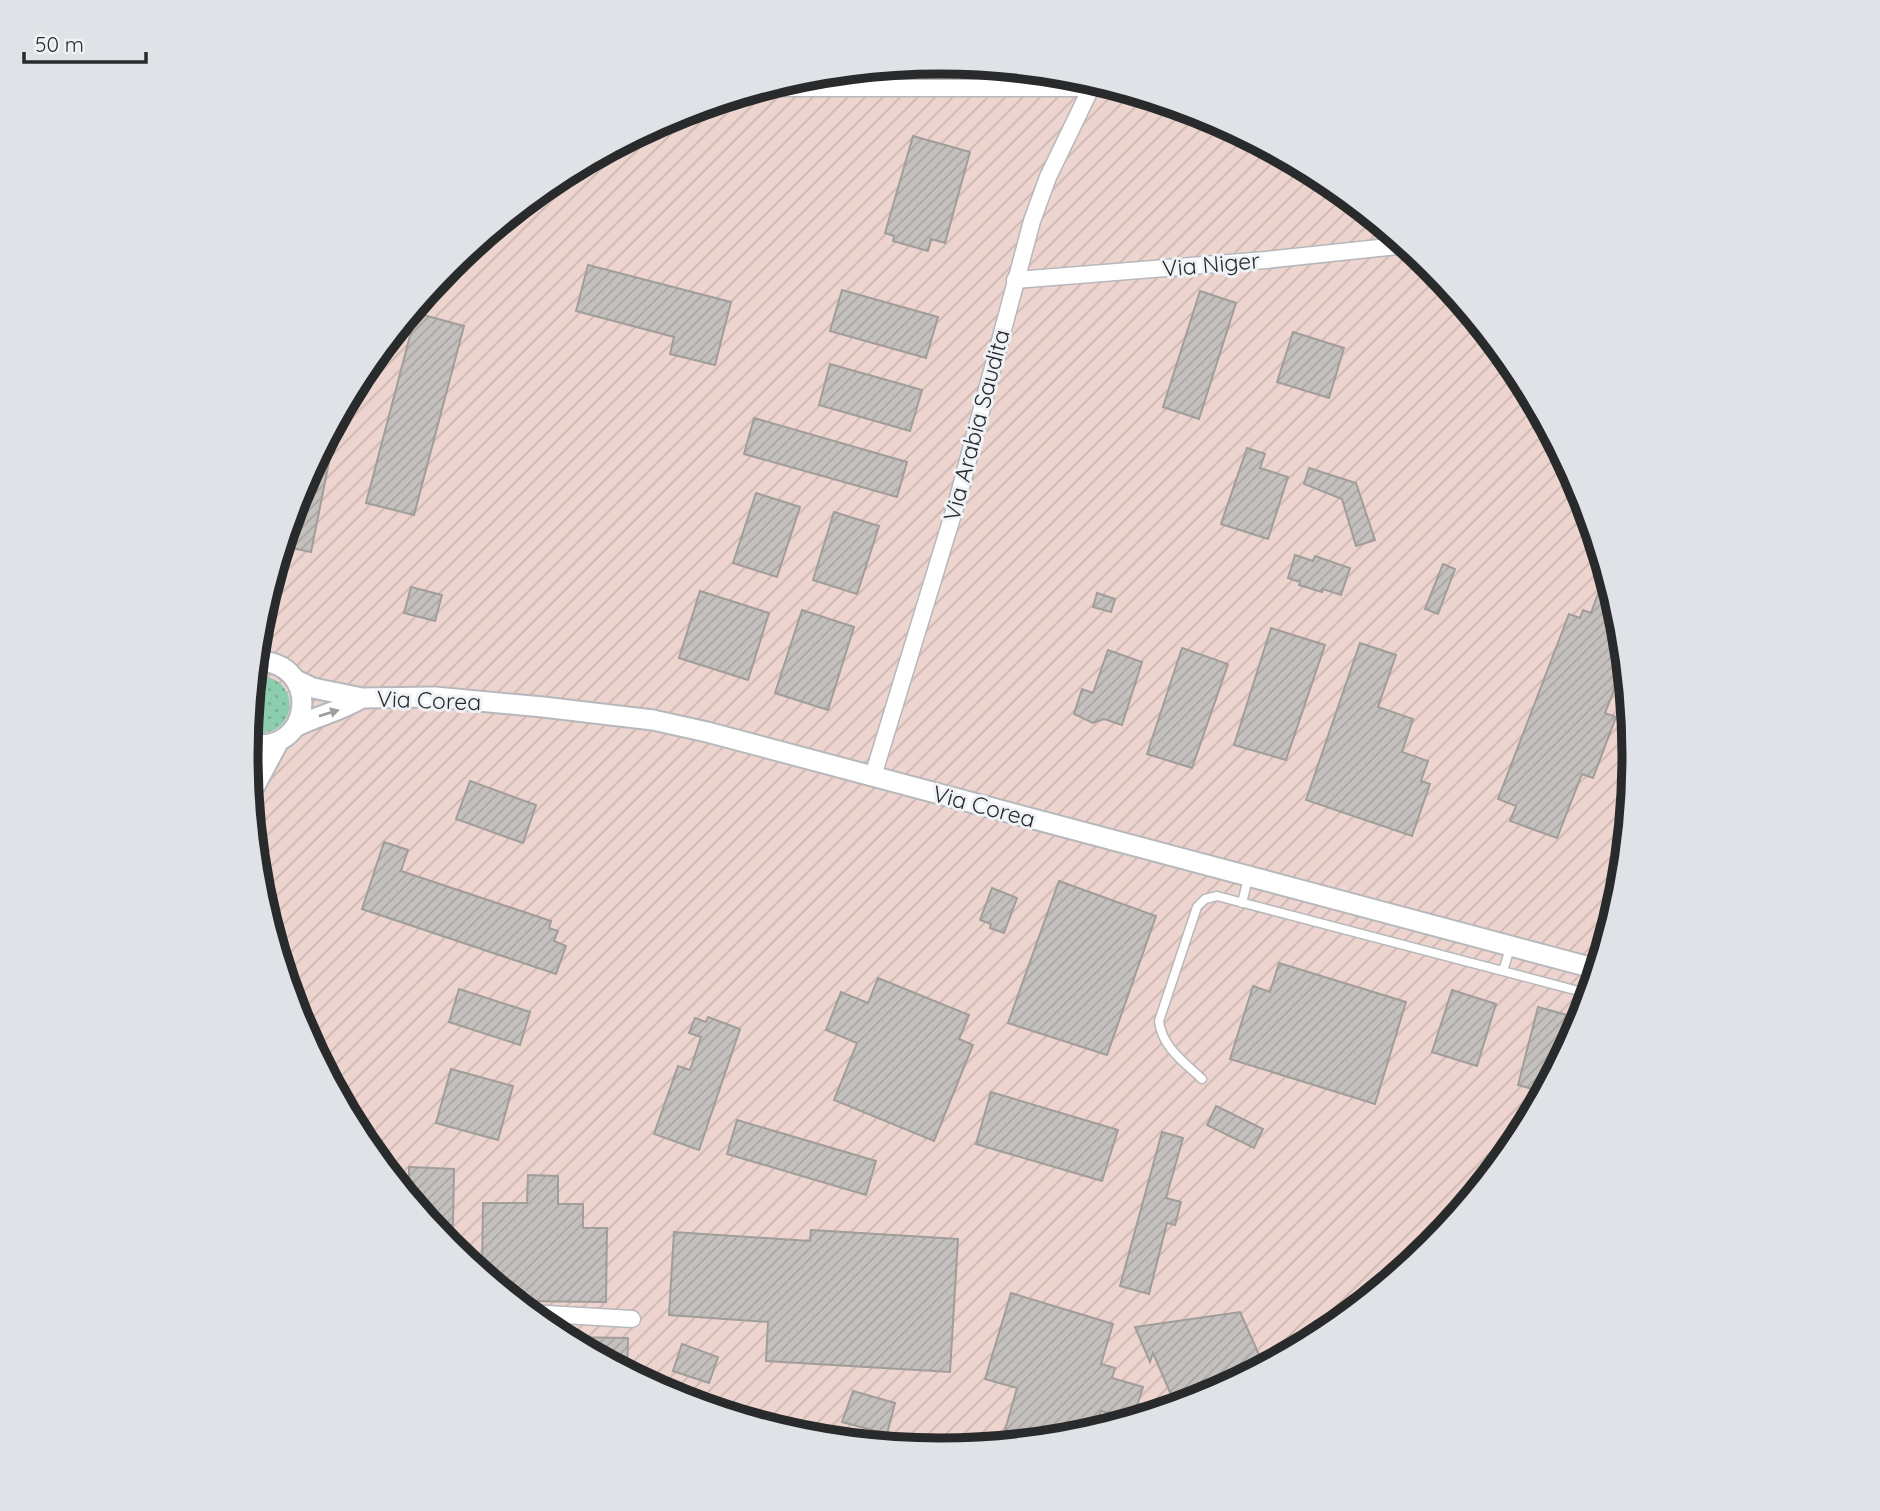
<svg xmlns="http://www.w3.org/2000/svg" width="1880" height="1511" font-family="Quicksand,sans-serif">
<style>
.industrial{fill:url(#industrial-furrows)}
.grass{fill:url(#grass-dots)}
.building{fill:url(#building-hatch);stroke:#a19d9a;stroke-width:2}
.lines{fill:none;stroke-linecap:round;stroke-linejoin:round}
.service-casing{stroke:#b6b8bc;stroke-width:11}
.minor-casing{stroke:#b6b8bc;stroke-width:19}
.tertiary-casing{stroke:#b6b8bc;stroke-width:23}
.service{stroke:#fff;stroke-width:8}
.minor{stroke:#fff;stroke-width:16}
.tertiary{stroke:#fff;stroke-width:19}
.oneway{fill:#9f9fa0}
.labels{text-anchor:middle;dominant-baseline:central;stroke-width:6;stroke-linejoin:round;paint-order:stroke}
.street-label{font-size:23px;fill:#292a2b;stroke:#eff2f6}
.rim{fill:none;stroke:#292a2b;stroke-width:9}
</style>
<defs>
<pattern id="industrial-furrows" width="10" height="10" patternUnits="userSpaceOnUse" patternTransform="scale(1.75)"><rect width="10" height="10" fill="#eed4ce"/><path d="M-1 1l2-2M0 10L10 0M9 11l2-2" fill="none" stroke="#ccb6b1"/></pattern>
<pattern id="grass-dots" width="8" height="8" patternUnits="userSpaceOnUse" patternTransform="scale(1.75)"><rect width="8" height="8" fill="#8bcdae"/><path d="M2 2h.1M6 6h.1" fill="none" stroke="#78b096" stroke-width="1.8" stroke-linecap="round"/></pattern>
<pattern id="building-hatch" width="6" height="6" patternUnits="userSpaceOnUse" patternTransform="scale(1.75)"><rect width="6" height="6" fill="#c4c0bd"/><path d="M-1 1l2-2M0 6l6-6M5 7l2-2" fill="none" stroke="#a8a5a3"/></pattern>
</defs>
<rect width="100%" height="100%" fill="#e2e5e9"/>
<path class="industrial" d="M248 756a692 692 0 1 1 1384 0a692 692 0 1 1-1384 0Z"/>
<path class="grass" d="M263,676C308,684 291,746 248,730L254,677Z"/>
<path class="building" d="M913,136L970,152L945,243L931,239L928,251L893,241L894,236L885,233Z
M588,265L731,302L715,365L670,354L674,337L576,311Z
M842,290L938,317L926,358L830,331Z
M1200,291L1236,303L1199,419L1163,407Z
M416,313L464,326L414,515L366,503Z
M1293,332L1344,348L1329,398L1277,382Z
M830,364L922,390L910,431L819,405Z
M754,418L907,462L897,497L744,454Z
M333,426L336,427L311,552L282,546L299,489Z
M1247,448L1265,454L1260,468L1288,477L1268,539L1221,524Z
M1309,468L1356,483L1375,540L1356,546L1342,499L1304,484Z
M756,493L800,507L777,577L733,563Z
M834,512L879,526L857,594L813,580Z
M1295,555L1313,561L1315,556L1350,568L1341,595L1323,589L1322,592L1299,585L1300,582L1288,578Z
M1443,564L1455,569L1438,614L1425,609Z
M1606,572L1621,620L1625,662L1605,713L1616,717L1593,778L1582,774L1557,838L1510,821L1516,806L1498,799L1569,614L1580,618L1583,610L1591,613Z
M411,587L442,595L435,621L404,613Z
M700,591L769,613L748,680L679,658Z
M1097,593L1115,599L1111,612L1093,607Z
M802,610L854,627L828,710L775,693Z
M1271,628L1325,645L1286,760L1234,745Z
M1360,643L1396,655L1378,707L1413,719L1402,752L1428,761L1421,781L1430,784L1412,836L1306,800Z
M1182,648L1228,664L1192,768L1147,754Z
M1108,650L1142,662L1122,725L1104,719L1093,723L1074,714L1082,689L1093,693Z
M470,781L536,805L523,843L456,819Z
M384,842L408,850L401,871L551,921L549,928L558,931L554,941L566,946L556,974L362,909Z
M1059,881L1156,916L1107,1055L1008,1023Z
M992,888L1017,898L1004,933L990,928L991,924L980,920Z
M1279,963L1406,1002L1375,1104L1230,1059L1253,986L1270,992Z
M878,978L969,1015L959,1039L973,1045L934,1141L834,1100L857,1043L826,1030L841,992L868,1003Z
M459,989L530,1012L520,1045L449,1022Z
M1452,990L1496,1004L1477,1066L1432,1052Z
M1538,1007L1574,1017L1564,1053L1544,1092L1518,1085Z
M708,1017L740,1029L699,1150L654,1134L678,1066L690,1070L701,1037L689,1033L695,1018L706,1022Z
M451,1069L513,1086L498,1140L436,1123Z
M991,1092L1118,1130L1102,1181L976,1144Z
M1216,1106L1263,1129L1254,1148L1207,1125Z
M737,1120L876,1161L866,1195L727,1154Z
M1162,1132L1183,1138L1166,1198L1181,1202L1175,1225L1167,1223L1149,1294L1120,1286Z
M409,1167L454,1169L453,1225L431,1224L409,1197Z
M528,1175L558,1176V1204H583V1228H607L606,1302L516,1301L482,1274L483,1203H527Z
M811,1230L958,1239L950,1372L766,1361L768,1322L669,1315L674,1232L810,1241Z
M1011,1293L1113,1324L1101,1364L1115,1368L1112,1378L1143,1387L1133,1419L1101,1411L1095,1430L1075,1436L1039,1440L1005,1430L1017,1388L985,1379Z
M1240,1312L1264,1366L1205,1397L1176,1406L1153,1353L1150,1362L1135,1327Z
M562,1337L628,1338L627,1372L585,1349Z
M682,1344L718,1357L709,1383L673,1371Z
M853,1391L895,1403L887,1434L842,1422Z"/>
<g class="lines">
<g class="service-casing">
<path id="service" d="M1242,903L1248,878
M1503,971L1511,945
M1202,1079C1184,1062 1162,1047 1159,1021L1197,907L1205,899L1217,896L1590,994"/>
</g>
<g class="minor-casing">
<path id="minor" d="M761,88H1091
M1015,280L1266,260L1407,245
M873,776L958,498L1032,221L1048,177L1091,88L1092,80
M530,1313L632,1319"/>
</g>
<g class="tertiary-casing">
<path id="tertiary" d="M296,680L313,688L362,698L435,697L543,707L653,720L707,732L1597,969
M295,727C317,716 341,711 362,698
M247,743C313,759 324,660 255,661
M250,795L279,741"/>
</g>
<use href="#service" class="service"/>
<use href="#minor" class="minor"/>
<use href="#tertiary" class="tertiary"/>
</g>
<defs><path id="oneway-solid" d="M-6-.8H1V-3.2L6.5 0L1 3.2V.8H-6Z" transform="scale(1.75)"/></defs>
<use class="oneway" href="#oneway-solid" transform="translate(329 713) rotate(-17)"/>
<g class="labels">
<g class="street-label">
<text transform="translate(1211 264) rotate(-5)">Via Niger</text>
<text transform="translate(976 425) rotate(-75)">Via Arabia Saudita</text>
<text transform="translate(429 700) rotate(2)">Via Corea</text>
<text transform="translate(984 806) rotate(15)">Via Corea</text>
</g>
</g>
<path d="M0 0H1880V1511H0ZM258 756a682 682 0 1 1 1364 0a682 682 0 1 1-1364 0Z" fill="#dfe2e6" fill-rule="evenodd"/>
<path class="rim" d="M258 756a682 682 0 1 1 1364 0a682 682 0 1 1-1364 0Z"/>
<path d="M24 52v10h122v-10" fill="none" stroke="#292a2b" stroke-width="3.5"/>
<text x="35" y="52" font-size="21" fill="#292a2b" stroke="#eff2f6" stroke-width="5" paint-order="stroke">50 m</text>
</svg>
